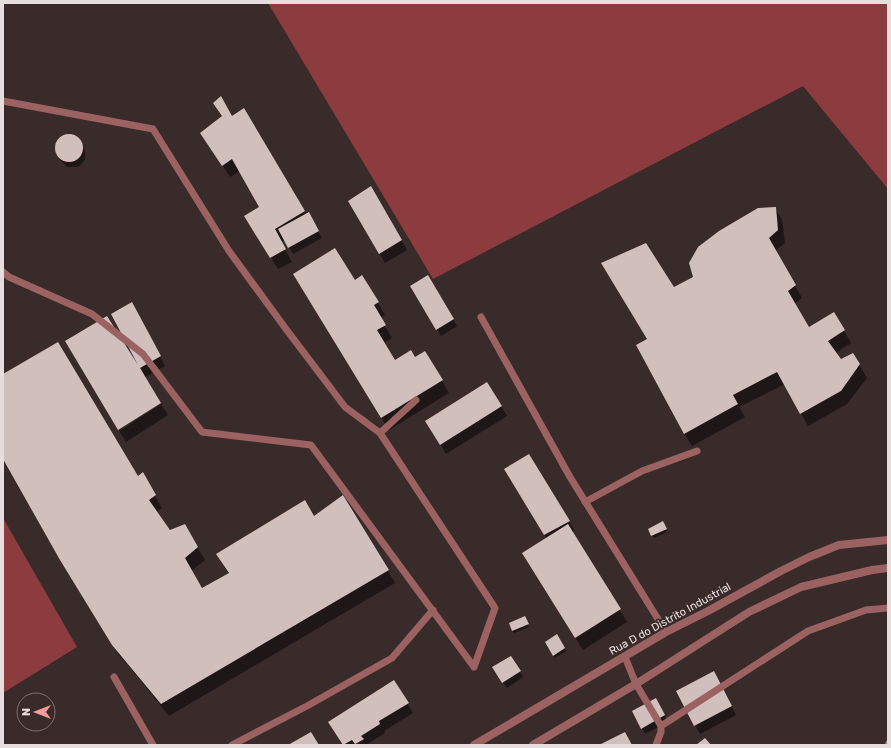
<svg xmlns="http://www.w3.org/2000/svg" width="891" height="748" font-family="Rubik,sans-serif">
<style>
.forest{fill:#8c3b3f}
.shadow{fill:#0007}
.building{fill:#d1bfbe}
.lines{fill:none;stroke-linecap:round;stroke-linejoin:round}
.path{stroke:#908483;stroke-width:2.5;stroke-dasharray:4 2;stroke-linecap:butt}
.service{stroke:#9c6262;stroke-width:7}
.minor{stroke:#9c6262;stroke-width:8}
.labels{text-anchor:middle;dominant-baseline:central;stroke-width:4;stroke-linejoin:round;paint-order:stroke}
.street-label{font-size:11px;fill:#e6dddc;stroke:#392b2a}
</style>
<rect width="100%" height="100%" fill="#392b2a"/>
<path class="forest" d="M268,3H888V189L803,86L433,279Z
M3,518L77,647L3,693Z"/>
<path class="shadow" d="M244,110L306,214L308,213L322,238L293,254L285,240L281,242L292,262L278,269L253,229L260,207L240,171L230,177L201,133L232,117Z
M64,135H73L76,137L85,150V159L80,166L76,167H67L60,160L57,154L56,144L60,137Z
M371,187L407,250L385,263L349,201Z
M775,208L782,220L785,243L775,251L802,298L794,304L809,328L834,313L851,343L836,353L841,360L853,354L867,378L847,404L808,426L785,384L739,407L745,417L692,446L684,433L648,339L673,289L694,277Z
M427,277L457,326L441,336L411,287Z
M354,281L378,303L385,315L380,318L392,338L384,343L394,361L415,359L425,353L449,393L389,430L301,286Z
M137,313L165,366L144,378L143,375L144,374L141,367Z
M3,376L137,478L142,474L162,508L156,512L169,531L184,525L205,560L191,571L202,589L229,574L217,555L314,518L343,496L395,583L169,716L128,665L120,657L69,573L3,457Z
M161,404L168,415L126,442L119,431Z
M501,406L507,416L446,454L432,430Z
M529,455L575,531L572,532L627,622L583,650L531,566L547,539L506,470Z
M663,523L667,532L654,538L649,529Z
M525,618L529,627L514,633L512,631Z
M556,636L566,651L555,658L546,642Z
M511,657L523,677L507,688L497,674Z
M719,682L736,715L700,734L695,725Z
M655,699L668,722L645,734L633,712Z
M408,704L413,713L384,731L385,733L366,745H356L364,740V737L352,745H344L335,731Z"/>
<path class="building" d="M221,96L232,116L244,108L305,211L275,229L286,249L270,258L244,216L259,207L232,159L222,166L200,133L222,116L213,103Z
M55 148a14 14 0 1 1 28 0a14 14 0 1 1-28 0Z
M371,186L402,240L379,254L348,201Z
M776,207L778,230L769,238L796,285L788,291L809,327L834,312L845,330L828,341L841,359L853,353L860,364L841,391L800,414L777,372L733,395L738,404L684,434L636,345L647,339L601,263L646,243L674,287L693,277L689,263L698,247L719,231L758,208Z
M309,212L319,231L288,248L278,229Z
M335,248L355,280L362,275L379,302L374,305L386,325L377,330L395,360L411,350L415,357L425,351L443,380L381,418L293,274Z
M428,275L454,319L436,330L410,286Z
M132,302L161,356L140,368L161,403L118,430L65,341L107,316L138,365L111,314Z
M58,342L138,476L143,472L156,495L149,500L170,530L185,524L198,547L185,558L202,588L229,573L216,554L305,500L314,516L343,495L389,570L161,704L112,645L60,560L3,459V374Z
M487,382L502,406L440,445L425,421Z
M529,454L570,521L544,535L504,469Z
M663,521L667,529L651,536L648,529Z
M568,524L621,609L575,638L522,553Z
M525,616L529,624L512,631L509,623Z
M557,634L565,648L553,656L545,642Z
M511,656L521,671L502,683L492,667Z
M714,671L732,706L694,726L676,691Z
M394,680L409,703L379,721L380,724L361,736L364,739L355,744L352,740L343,745L328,722Z
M656,698L665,715L641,729L632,711Z
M311,732L319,745H288Z
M625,732L632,745H599Z
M705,738L711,745H696Z"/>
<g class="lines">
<path class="path" d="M886,745L888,739"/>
<path class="service" d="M3,101L153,129L229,251L286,329L345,407L380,433L416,400
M3,272L9,277L92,314L143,354L202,432L311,445L474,667
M481,317L570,477L666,632
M380,433L495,608L474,667
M585,502L642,471L697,451
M625,657L636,684L661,726V732L656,745
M114,677L153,745
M661,726L808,631L866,610L888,608
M232,745L307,706L392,658L433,610"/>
<path class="minor" d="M474,745L666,632L708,611L781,571L809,557L839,545L888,540
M533,745L636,684L749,612L801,587L872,570L888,568"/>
</g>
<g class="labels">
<g class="street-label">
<text transform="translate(670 619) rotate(-29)">Rua D do Distrito Industrial</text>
</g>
</g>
<rect width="891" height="748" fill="none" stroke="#e6dddc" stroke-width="8"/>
<g transform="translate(36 712) rotate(270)"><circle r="19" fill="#392b2a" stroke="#7e7271"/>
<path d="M0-3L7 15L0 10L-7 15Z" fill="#f59b9b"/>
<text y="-6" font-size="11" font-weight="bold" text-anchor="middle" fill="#e6dddc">N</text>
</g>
</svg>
